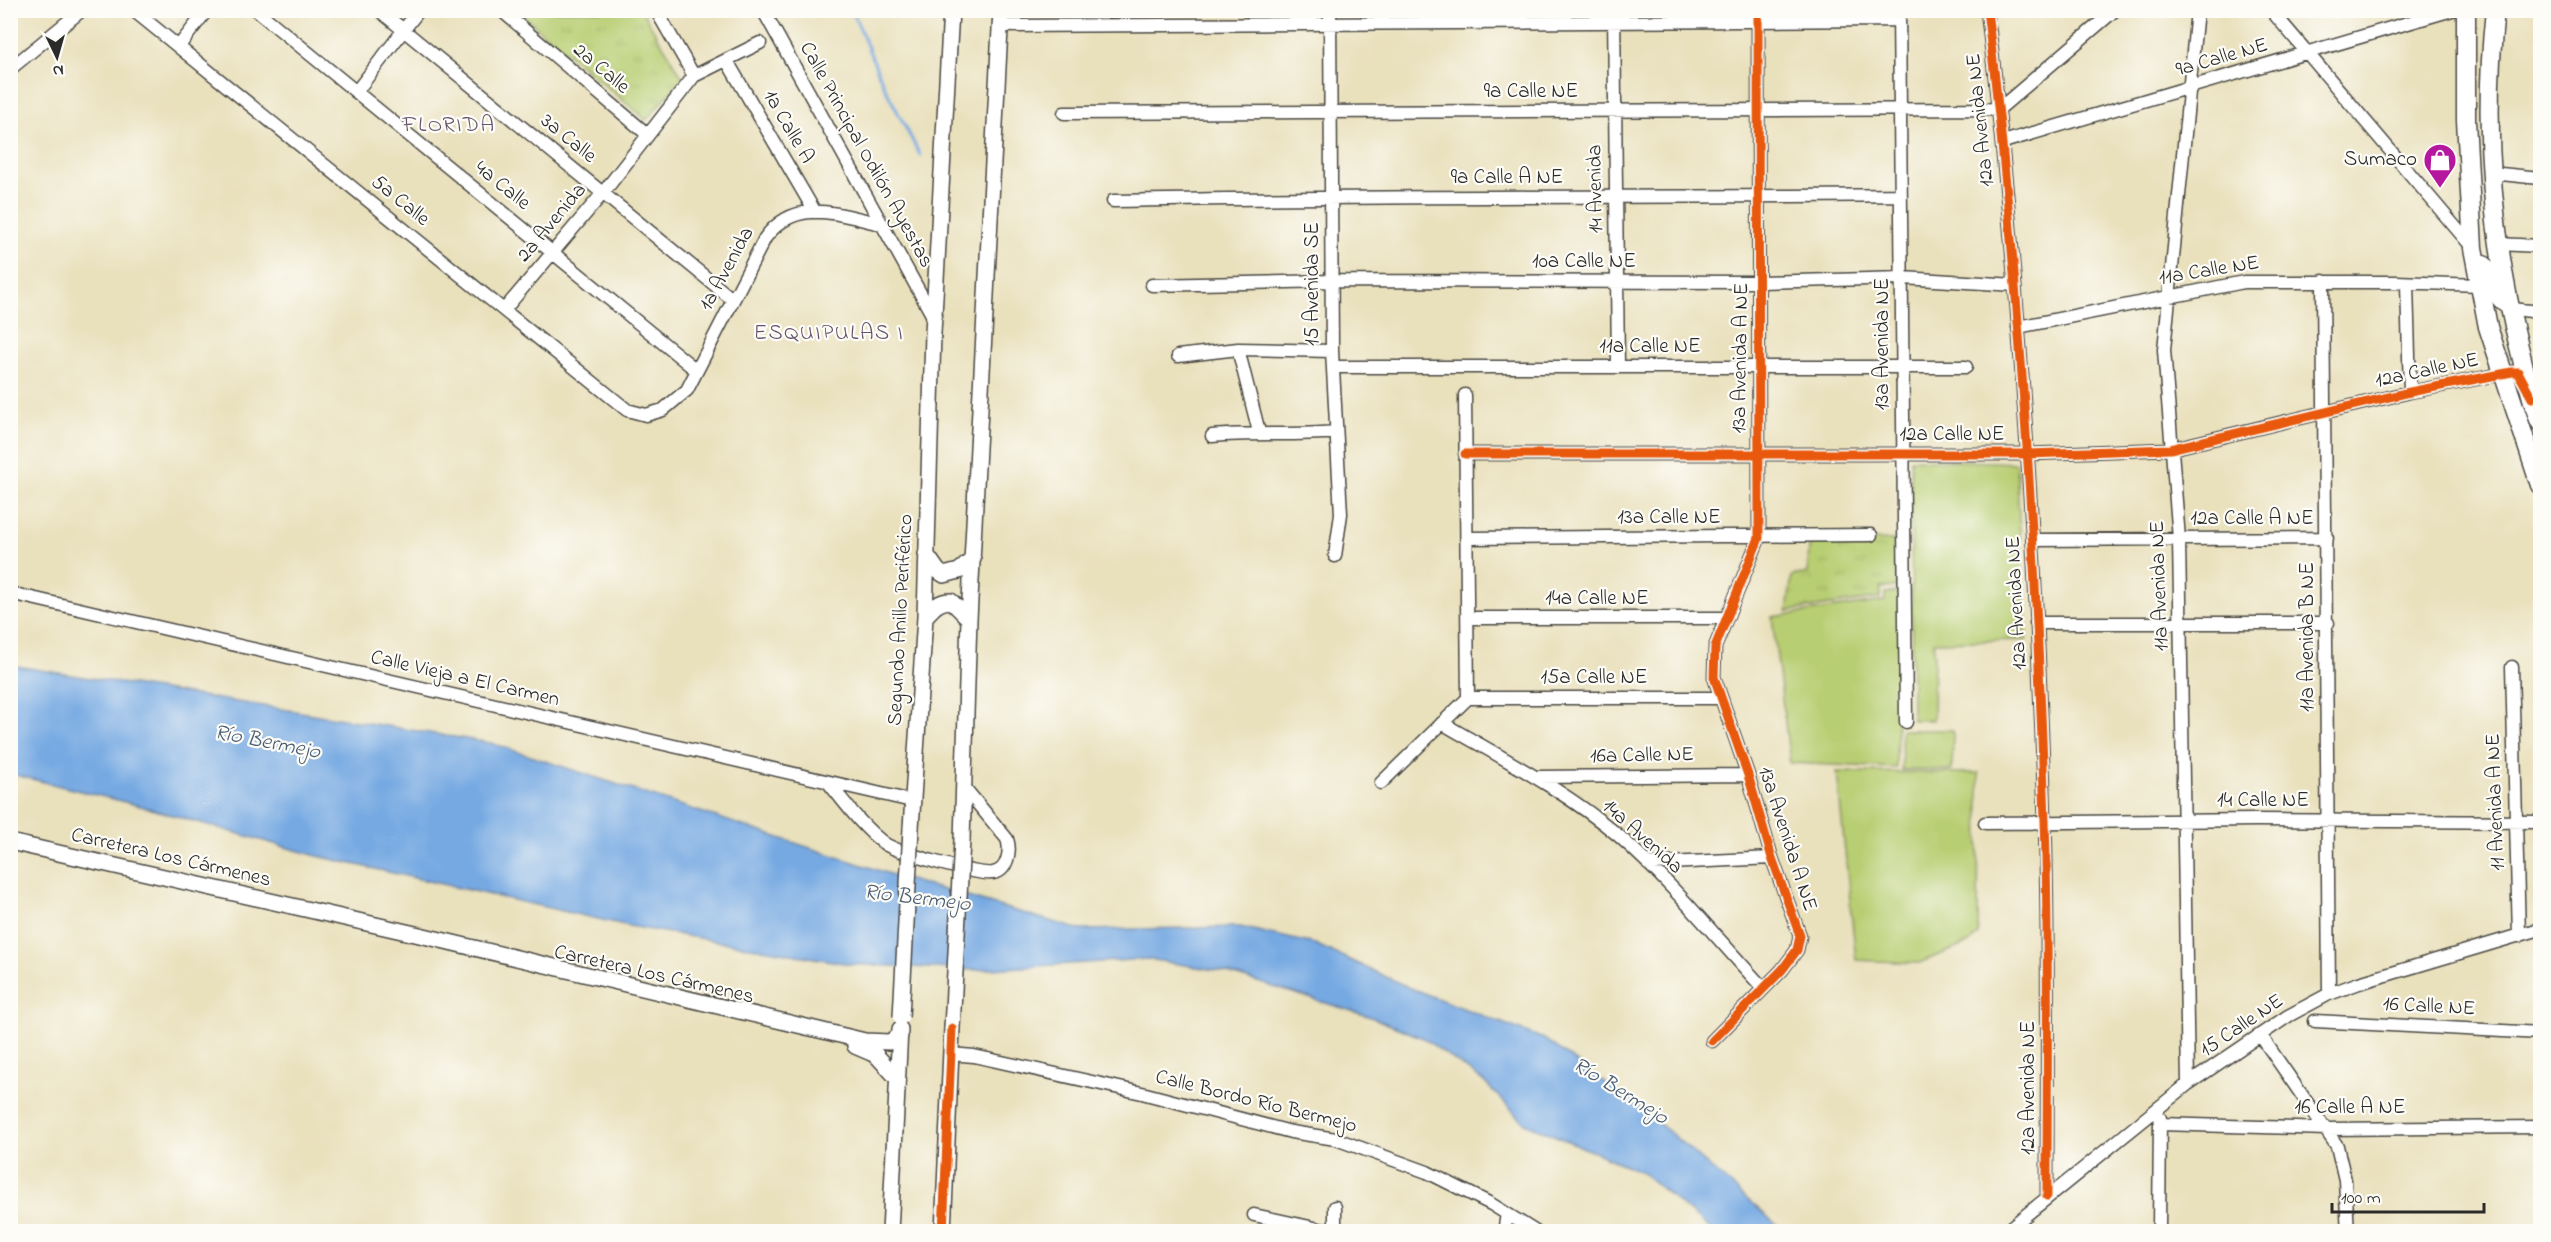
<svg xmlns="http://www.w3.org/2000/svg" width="2551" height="1242" font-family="'Indie Flower',sans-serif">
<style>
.green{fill:#b8ce72;stroke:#727c4e;stroke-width:1.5}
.park{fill:url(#park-tufts);stroke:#727c4e;stroke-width:1.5}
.water{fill:#76a9e2;stroke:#506a86;stroke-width:1.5}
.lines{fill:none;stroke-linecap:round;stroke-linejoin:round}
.stream{stroke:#76a9e2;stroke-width:3}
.minor-casing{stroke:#484641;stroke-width:15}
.major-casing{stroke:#484641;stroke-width:18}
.highway-casing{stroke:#484641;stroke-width:21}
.minor{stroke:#fff;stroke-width:12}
.major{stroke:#fff;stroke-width:15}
.highway{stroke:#fff;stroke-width:18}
.major-bridge-casing{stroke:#484641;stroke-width:18;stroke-linecap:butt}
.major-bridge{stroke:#fff;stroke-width:15}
.cycleway-casing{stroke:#fdfcf7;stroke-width:13}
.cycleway{stroke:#e8590c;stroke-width:9}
.labels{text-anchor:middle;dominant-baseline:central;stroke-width:4.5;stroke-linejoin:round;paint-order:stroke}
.street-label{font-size:21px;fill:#2b2b2b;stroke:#fdfcf7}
.poi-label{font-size:21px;fill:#2b2b2b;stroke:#fdfcf7;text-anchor:end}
.neighbourhood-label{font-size:22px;letter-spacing:1.5px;fill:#65546c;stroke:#fdfcf7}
.water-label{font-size:22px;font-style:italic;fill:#495d74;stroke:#fdfcf7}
</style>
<defs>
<pattern id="park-tufts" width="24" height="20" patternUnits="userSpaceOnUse" patternTransform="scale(1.5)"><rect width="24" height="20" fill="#b8ce72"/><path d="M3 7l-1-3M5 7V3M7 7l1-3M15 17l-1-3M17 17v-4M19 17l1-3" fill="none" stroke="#9eb163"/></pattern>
</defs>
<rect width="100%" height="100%" fill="#fdfcf7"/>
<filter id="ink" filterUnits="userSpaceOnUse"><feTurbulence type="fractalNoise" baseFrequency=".0167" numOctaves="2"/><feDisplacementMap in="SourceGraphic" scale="12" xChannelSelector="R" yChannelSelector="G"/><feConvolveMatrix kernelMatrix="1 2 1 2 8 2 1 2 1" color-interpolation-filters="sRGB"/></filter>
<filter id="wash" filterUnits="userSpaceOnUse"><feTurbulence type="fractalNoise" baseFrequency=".008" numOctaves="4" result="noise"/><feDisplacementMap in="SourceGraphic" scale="24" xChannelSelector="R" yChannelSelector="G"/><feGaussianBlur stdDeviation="1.35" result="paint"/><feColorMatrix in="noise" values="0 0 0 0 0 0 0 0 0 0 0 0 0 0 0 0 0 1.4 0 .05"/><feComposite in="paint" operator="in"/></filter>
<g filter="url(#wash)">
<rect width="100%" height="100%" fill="#e9e0bc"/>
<path class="green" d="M1911,459L2016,463L2026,640L1934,642L1933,720H1912Z
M1900,592L1896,768L1790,763L1772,617L1885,601V593Z
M1901,730H1953L1952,770H1902Z
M1837,772L1979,773L1978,934L1969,943L1919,963L1856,960Z"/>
<path class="park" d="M517,11H642L683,78L646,120Z
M1894,540L1897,587L1881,588L1880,598L1787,611L1792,576L1808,573L1809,542Z"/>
<path class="water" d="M10,665L491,743L899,877L1081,930L1240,927L1315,944L1408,987L1544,1039L1645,1111L1784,1231H1713L1641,1172L1525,1123L1483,1081L1423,1038L1368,1016L1221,971L1148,959L974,970L849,964L629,926L317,856L133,804L11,774Z"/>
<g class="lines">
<path class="stream" d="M852,10L884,86L920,155"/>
</g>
</g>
<g filter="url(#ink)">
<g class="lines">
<g class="minor-casing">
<path id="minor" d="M133,10L627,410L646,415L663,410L687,390L765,238C796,196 839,215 882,224
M256,10L696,370
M379,10L732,299
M501,10L648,135
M656,10L694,76
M763,10L934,318
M1330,10L1332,351L1341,514L1335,556
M1614,10L1618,367
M1899,10L1906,722
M1987,10C2020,279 2036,550 2045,820C2049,945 2047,1071 2047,1196
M2271,10L2473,248
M1000,26L1899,20
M179,46L207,10
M727,61L815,212
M10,69L82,10
M356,92L419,10
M1064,113L1999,109L2115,10
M2003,142L2452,10
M2491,173L2540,178
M1113,201C1376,195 1638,198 1901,195
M2497,244L2540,246
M2475,259L2486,263C2493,274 2491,285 2496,296C2501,311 2527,310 2540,312
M2323,281L2329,994
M2407,284L2410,392
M1152,285L1332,281L1760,282L1903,278L2015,285
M504,310L603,193L694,76L760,43
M2018,327L2244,282H2396L2479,285
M1238,349L1259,432
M1178,356L1238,349L1332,351
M1334,367H1966
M1212,436C1254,432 1294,436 1336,432
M1465,454H2028L2170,449L2410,392L2512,372H2518L2525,383
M1467,538L1871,535
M2033,540L2327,538
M10,593L912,801
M1469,618H1725
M2036,623H2328
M2512,667L2519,936
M1468,698H1720
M1442,723C1502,758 1566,791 1619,836C1671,882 1716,937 1763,988
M1537,777L1748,775
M828,782C845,803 863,828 885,844C897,852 979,876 993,873C1008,871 1011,850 1007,839L963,786
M1381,783L1468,698L1465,395
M1985,823L2256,820L2540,822
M1648,864L1772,858
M2315,1021L2540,1033
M2261,1036L2337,1146L2345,1180L2348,1232
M1712,1041L1782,970L1797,950L1800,936L1772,858L1748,775L1714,677L1715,647L1759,538L1758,10
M950,1054L974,1056L1142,1093L1291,1132L1336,1139L1427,1172L1491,1204L1536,1232
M2188,1084L2179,539L2164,350L2197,10
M2160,1124L2327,1129L2540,1127
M1254,1215L1333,1232
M2159,1228L2160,1118
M1335,1232V1207
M1504,1232L1507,1214
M2005,1232L2188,1084L2288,1016L2329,994L2359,983L2540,929"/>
</g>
<g class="major-casing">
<path id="major" d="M926,554L938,571L944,575L959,571L973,559
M925,617C933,608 938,601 951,601L969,619
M911,828L925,617L933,333L951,10
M962,840L969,619L1001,10
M10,842L424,936L865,1041L889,1042L900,1036
M855,1046L876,1055L897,1078
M890,1232L900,1029
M943,1232L952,1028"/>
</g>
<g class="highway-casing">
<path id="highway" d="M2466,10V120L2473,248L2488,327L2540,485
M2495,10C2483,123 2491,234 2518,343C2525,370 2530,397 2540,422"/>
</g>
<use href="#minor" class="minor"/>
<use href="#major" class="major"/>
<use href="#highway" class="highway"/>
<g class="major-bridge-casing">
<path id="major-bridge" d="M901,1017L911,828
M952,1028L962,840"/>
</g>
<use href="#major-bridge" class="major-bridge"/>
<g class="cycleway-casing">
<path id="cycleway" d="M1987,10C2020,279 2036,550 2045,820C2049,945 2047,1071 2047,1196
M1465,454H2028L2170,449L2410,392L2512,372H2518L2532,398
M1712,1041L1782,970L1797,950L1800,936L1772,858L1748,775L1714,677L1715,647L1759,538L1758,10
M943,1232L952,1028"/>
</g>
<use href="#cycleway" class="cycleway"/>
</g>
</g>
<defs>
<g id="shop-pin" transform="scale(1.725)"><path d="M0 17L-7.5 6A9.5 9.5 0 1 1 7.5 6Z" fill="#b5179e" stroke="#fdfcf7"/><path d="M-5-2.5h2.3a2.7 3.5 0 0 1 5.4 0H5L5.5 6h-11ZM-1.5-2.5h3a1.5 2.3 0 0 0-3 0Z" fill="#fff"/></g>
</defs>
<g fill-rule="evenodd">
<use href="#shop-pin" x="2440" y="160"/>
</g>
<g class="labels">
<g class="street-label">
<text transform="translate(2222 58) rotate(-16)">9a Calle NE</text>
<text transform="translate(601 69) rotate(40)">2a Calle</text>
<text x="1531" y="92">9a Calle NE</text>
<text transform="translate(1981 120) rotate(-96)">12a Avenida NE</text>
<text transform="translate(788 127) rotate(60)">1a Calle A</text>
<text transform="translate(568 139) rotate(39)">3a Calle</text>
<text transform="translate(866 155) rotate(61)">Calle Principal Odilón Ayestas</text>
<text x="1507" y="178">9a Calle A NE</text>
<text transform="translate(502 186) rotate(39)">4a Calle</text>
<text transform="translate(1596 189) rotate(-91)">14 Avenida</text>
<text transform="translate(400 201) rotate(39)">5a Calle</text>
<text transform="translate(552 223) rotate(-50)">2a Avenida</text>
<text x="1584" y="262">10a Calle NE</text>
<text transform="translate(727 269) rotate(-61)">1a Avenida</text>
<text transform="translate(2209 271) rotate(-9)">11a Calle NE</text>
<text transform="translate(1313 284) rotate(-90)">15 Avenida SE</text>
<text transform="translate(1883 344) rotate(-90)">13a Avenida NE</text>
<text x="1650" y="347">11a Calle NE</text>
<text transform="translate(1741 358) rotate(-89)">13a Avenida A NE</text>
<text transform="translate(2427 371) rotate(-12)">12a Calle NE</text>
<text x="1952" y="435">12a Calle NE</text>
<text x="1669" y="518">13a Calle NE</text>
<text x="2252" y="519">12a Calle A NE</text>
<text transform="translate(2160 586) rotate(-92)">11a Avenida NE</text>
<text x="1597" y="599">14a Calle NE</text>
<text transform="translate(2017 603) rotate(-93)">12a Avenida NE</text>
<text transform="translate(901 620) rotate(-87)">Segundo Anillo Periférico</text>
<text transform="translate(2308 637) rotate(-90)">11a Avenida B NE</text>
<text x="1594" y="678">15a Calle NE</text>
<text transform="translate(465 679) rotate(13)">Calle Vieja a El Carmen</text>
<text transform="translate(1642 756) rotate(-1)">16a Calle NE</text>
<text x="2263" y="801">14 Calle NE</text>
<text transform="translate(2496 802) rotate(-92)">11 Avenida A NE</text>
<text transform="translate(1642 837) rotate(42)">14a Avenida</text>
<text transform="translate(1787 839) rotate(72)">13a Avenida A NE</text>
<text transform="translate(171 858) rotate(13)">Carretera Los Cármenes</text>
<text transform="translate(654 975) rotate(13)">Carretera Los Cármenes</text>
<text transform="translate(2429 1007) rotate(3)">16 Calle NE</text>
<text transform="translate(2242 1026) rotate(-34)">15 Calle NE</text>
<text transform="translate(2029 1088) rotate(-90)">12a Avenida NE</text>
<text transform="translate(1256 1102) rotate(14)">Calle Bordo Río Bermejo</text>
<text x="2350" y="1108">16 Calle A NE</text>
</g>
<g class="poi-label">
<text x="2417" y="160">Sumaco</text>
</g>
<g class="neighbourhood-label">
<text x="449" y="126">FLORIDA</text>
<text x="829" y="334">ESQUIPULAS I</text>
</g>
<g class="water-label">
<text transform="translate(267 743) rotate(11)">Río Bermejo</text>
<text transform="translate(917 899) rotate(7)">Río Bermejo</text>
<text transform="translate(1620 1092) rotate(32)">Río Bermejo</text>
</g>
</g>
<rect width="2551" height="1242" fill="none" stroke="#fdfcf7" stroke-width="36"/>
<g transform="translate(57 57) rotate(175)" stroke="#fdfcf7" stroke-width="4.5" paint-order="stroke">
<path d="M0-4.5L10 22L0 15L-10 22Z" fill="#2b2b2b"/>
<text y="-9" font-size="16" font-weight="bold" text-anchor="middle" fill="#2b2b2b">N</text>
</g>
<path d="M2332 1203v9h152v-9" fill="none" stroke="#2b2b2b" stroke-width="3"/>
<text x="2341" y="1203" font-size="18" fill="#2b2b2b" stroke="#fdfcf7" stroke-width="4.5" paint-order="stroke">100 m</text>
</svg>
